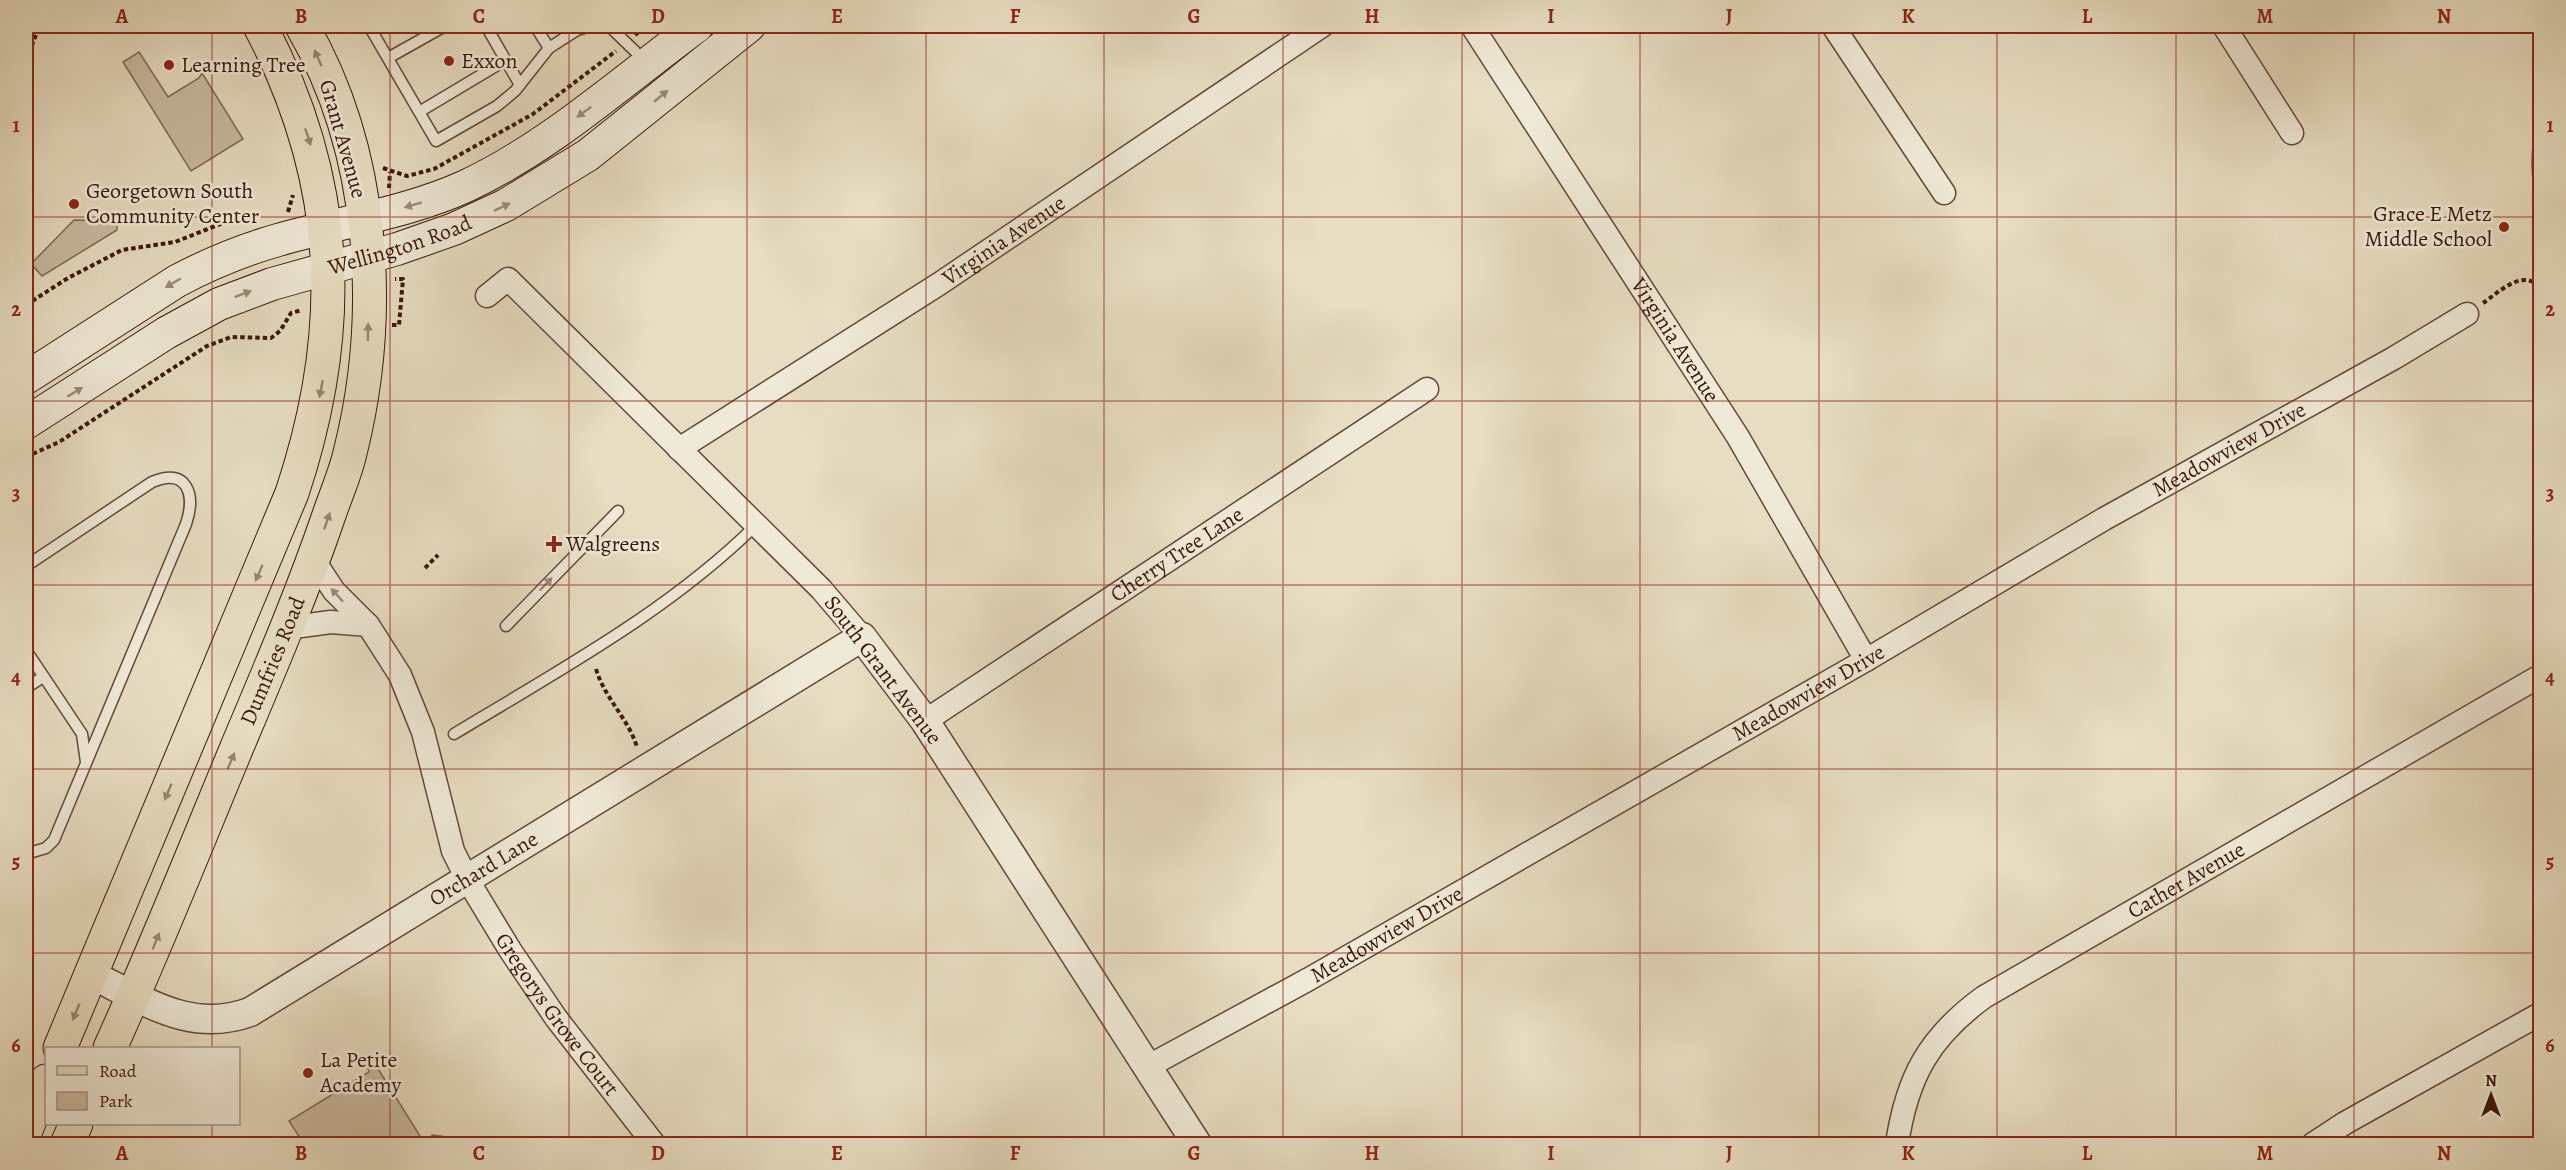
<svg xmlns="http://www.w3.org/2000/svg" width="2566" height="1170" font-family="Alegreya,serif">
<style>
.green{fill:#c9bba3;stroke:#816957;stroke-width:1.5}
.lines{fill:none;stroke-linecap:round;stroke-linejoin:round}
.service-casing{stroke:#644839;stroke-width:13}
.minor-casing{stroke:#644839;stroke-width:25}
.tertiary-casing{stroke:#644839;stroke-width:31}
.secondary-casing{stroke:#39170b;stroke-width:34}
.primary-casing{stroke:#39170b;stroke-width:35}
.path{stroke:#39170b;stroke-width:4;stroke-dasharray:4.5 3;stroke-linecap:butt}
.service{stroke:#efe9d7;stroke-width:10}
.minor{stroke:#efe9d7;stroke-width:22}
.tertiary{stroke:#efe9d7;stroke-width:28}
.secondary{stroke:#efe9d7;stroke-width:32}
.primary{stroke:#e7ddc2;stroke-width:33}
.oneway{fill:#998470}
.oneway2{fill:#9d8a7b}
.grid{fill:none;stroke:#8f2418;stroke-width:1.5;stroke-opacity:0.55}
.poi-dot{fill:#8f2418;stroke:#efe9d7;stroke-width:2}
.labels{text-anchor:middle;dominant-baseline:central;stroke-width:5;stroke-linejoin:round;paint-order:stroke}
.poi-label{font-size:22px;fill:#39170b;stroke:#efe9d7;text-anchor:start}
.street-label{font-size:22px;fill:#39170b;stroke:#efe9d7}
.neatline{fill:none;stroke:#8f2418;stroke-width:2}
.grid-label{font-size:20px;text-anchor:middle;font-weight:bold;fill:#8f2418}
</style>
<rect width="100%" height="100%" fill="#e7ddc2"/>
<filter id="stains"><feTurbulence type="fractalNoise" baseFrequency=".00333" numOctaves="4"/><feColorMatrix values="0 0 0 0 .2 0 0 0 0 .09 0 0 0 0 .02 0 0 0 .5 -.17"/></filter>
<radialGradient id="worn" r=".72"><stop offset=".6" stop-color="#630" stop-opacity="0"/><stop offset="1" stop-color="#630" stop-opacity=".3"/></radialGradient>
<path class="green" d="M139,52L168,97L199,78L202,73L243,139L191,171L123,62Z
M2540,115V207C2528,176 2530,146 2540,115Z
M74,220L117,221V230L42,276L31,264Z
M375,1064L420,1136L406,1144H304L289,1121L369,1072L368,1069Z
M433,1135L453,1138L457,1144H418Z"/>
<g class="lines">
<g class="service-casing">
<path id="service" d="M369,26L436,141L497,106L515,91L549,48L577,30L591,26
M486,26L520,85
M535,26L549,48
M609,26L645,61
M388,58L445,26
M419,112L506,60
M26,566L152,482C187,467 196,494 186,524L54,840L46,848L26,854
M506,626L618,511
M26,650L82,734L86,762
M26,688L43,677
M454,734C558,671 669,611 756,525"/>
</g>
<g class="minor-casing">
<g id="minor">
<path id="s1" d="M1472,26L1738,437L1866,660"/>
<path d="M1833,26L1944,193"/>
<path d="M2224,26L2292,133"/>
<path d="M487,296L508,279L821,589L862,637"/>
<path id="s2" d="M679,449L939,284L1322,26"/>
<path id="s3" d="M313,559L334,591L368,625L400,675L423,732L453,851L467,879L510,950L556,1018L654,1144"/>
<path d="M286,628L331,622L368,625"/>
<path id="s4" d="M925,721L1427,389"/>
<path id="s5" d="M1147,1067L1309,979L1866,660L2104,519L2394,358L2467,314"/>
<path id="s6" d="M1897,1144C1907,1077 1929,1037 1984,997L2540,676"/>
<path d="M2313,1144L2345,1123L2540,1014"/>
</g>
</g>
<g class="tertiary-casing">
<g id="tertiary">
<path id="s7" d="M92,975C144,1000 190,1034 250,1012L862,637L925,721L1197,1144"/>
</g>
</g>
<g class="secondary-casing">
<g id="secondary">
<path d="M26,378L177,281C209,264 243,250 278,240C340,222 407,213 466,186C551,146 622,81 697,26"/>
<path id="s8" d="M26,423L166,333L219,304L272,284L397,249L454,229L506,205L588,155L749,26"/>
</g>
</g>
<g class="primary-casing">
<g id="primary">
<path d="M60,1048L292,493C347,328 341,180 260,26"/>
<path id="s9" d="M110,1048C155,949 195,848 237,747C269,671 302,594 329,515C336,494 345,475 350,453C385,314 375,152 302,26"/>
<path d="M26,1130L46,1081"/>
<path d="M67,1144L76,1124"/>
</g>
</g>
<path class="path" d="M635,35L646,26
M29,83L28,57L39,26
M383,168L407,176L434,169L533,114L616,51
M389,188L390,172
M288,212L293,195
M2483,303C2498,293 2525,266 2540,289
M26,305L68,278L122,250L175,242L228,221L251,222
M392,325H399L403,279H395
M26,457L59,442L207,346L231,337L271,338L280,331L291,313L302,310
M425,568L438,555
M596,669C605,699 628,718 637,747"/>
<use href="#service" class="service"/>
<use href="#minor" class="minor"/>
<use href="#tertiary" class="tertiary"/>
<use href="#secondary" class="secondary"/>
<use href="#primary" class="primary"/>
</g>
<defs><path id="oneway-solid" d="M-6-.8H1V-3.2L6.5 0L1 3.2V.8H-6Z" transform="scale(1.5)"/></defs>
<g class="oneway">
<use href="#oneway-solid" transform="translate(318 58) rotate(-114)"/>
<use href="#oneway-solid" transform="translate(308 137) rotate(72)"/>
<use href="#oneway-solid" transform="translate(368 332) rotate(-89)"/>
<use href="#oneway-solid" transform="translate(321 389) rotate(101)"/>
<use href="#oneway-solid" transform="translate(327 521) rotate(-71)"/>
<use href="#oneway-solid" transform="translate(259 573) rotate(114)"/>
<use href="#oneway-solid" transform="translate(231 761) rotate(-67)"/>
<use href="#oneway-solid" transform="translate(168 792) rotate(113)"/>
<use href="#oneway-solid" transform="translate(156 941) rotate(-68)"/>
<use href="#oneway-solid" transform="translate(76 1012) rotate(113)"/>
</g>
<g class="oneway2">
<use href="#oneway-solid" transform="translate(661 96) rotate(-40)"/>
<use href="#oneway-solid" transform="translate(584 112) rotate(144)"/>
<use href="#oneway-solid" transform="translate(413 205) rotate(164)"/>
<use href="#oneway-solid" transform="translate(502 207) rotate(-25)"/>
<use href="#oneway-solid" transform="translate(173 283) rotate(150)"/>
<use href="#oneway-solid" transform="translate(243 294) rotate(-21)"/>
<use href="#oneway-solid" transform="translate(75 392) rotate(-31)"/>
<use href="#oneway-solid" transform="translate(546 584) rotate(-46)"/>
<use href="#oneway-solid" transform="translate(337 595) rotate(-132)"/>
</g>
<path class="grid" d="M212,26V1048M390,26V1144M569,26V1144M747,26V1144M926,26V1144M1104,26V1144M1283,26V1144M1462,26V1144M1640,26V1144M1819,26V1144M1997,26V1144M2176,26V1144M2354,26V1144M26,217H2540M26,401H2540M26,585H2540M26,769H2540M26,953H2540M212,1124V1144"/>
<g class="poi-dot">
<circle cx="449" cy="61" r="6"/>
<circle cx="169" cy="65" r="6"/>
<circle cx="74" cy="204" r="6"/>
<circle cx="2504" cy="227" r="6"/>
<path d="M551 535h6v6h6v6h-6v6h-6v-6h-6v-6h6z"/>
<circle cx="308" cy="1073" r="6"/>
</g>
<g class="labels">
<g class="poi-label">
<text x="461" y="61">Exxon</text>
<text x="181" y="65">Learning Tree</text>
<text x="86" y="191">Georgetown South<tspan x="86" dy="25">Community Center</tspan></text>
<text x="2492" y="214" text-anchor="end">Grace E Metz<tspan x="2492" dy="25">Middle School</tspan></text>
<text x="566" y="544">Walgreens</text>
<text x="320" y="1060">La Petite<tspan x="320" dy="25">Academy</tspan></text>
</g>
<g class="street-label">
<text transform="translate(343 139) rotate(74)">Grant Avenue</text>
<text stroke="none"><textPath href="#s2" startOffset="386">Virginia Avenue</textPath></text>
<text stroke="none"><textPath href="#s8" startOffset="417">Wellington Road</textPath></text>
<text stroke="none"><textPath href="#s1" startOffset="374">Virginia Avenue</textPath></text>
<text stroke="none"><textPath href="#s5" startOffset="1246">Meadowview Drive</textPath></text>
<text stroke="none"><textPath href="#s4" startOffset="302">Cherry Tree Lane</textPath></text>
<text stroke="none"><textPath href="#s9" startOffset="420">Dumfries Road</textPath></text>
<text transform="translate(883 670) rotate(53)">South Grant Avenue</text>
<text stroke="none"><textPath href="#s5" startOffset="760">Meadowview Drive</textPath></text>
<text stroke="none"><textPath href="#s7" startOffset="442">Orchard Lane</textPath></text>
<text stroke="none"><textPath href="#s6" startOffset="410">Cather Avenue</textPath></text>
<text stroke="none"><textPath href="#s5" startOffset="274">Meadowview Drive</textPath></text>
<text stroke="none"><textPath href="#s3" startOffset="524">Gregorys Grove Court</textPath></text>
</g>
</g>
<rect width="2566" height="1170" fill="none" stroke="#e7ddc2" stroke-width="66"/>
<rect x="45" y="1047" width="195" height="78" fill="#efe9d7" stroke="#a69585" stroke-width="1.5"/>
<rect x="57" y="1066" width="30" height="9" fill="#e7ddc2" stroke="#a69585" stroke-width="1.5"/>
<text x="99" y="1077" font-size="18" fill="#39170b">Road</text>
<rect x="57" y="1092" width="30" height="18" fill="#c9bba3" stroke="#a69585" stroke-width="1.5"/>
<text x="99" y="1107" font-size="18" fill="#39170b">Park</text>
<g transform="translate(2491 1095)" stroke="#efe9d7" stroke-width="4.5" paint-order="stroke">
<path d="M0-4.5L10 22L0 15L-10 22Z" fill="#39170b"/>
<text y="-9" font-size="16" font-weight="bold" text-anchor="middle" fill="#39170b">N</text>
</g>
<rect x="33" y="33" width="2500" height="1104" class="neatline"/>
<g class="grid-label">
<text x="122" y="23">A</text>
<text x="301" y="23">B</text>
<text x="479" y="23">C</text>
<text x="658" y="23">D</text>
<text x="837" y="23">E</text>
<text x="1015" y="23">F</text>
<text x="1194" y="23">G</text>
<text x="1372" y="23">H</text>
<text x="1551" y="23">I</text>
<text x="1729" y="23">J</text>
<text x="1908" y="23">K</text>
<text x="2087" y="23">L</text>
<text x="2265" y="23">M</text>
<text x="2444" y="23">N</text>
<text x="16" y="132">1</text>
<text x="2550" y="132">1</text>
<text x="16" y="316">2</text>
<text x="2550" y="316">2</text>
<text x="16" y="500">3</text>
<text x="2550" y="500">3</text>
<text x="16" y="684">4</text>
<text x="2550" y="684">4</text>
<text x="16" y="868">5</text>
<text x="2550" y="868">5</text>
<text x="16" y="1052">6</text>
<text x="2550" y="1052">6</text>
<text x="122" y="1160">A</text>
<text x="301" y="1160">B</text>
<text x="479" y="1160">C</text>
<text x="658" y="1160">D</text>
<text x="837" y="1160">E</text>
<text x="1015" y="1160">F</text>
<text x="1194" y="1160">G</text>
<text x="1372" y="1160">H</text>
<text x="1551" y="1160">I</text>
<text x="1729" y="1160">J</text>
<text x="1908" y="1160">K</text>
<text x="2087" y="1160">L</text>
<text x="2265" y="1160">M</text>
<text x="2444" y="1160">N</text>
</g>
<rect width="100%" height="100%" filter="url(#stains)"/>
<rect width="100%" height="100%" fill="url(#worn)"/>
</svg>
